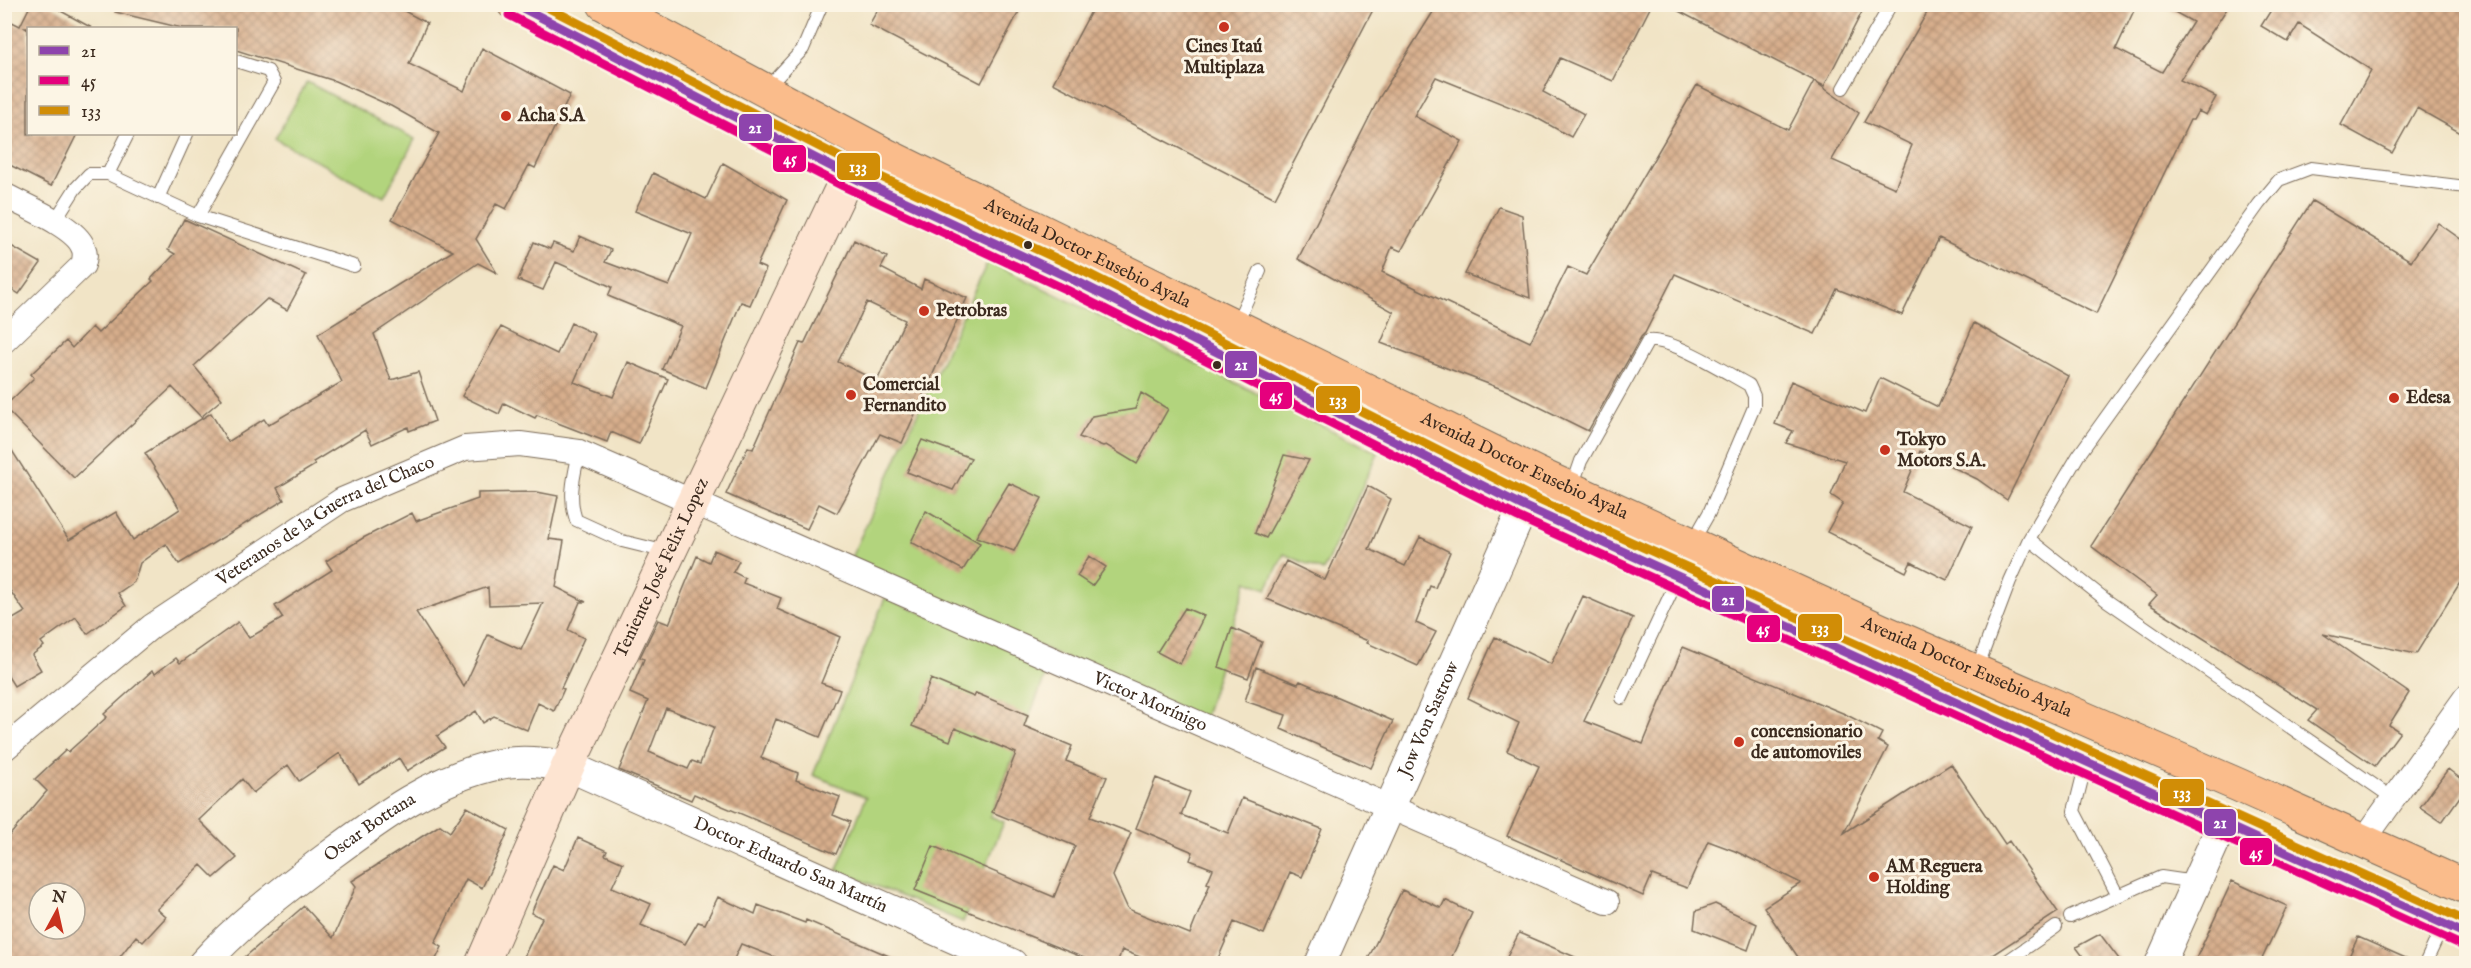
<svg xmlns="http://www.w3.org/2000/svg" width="2471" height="968" font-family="'IM FELL English',serif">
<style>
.grass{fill:#b2d47d;stroke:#767f4e;stroke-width:1.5}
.building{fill:url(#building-cross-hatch);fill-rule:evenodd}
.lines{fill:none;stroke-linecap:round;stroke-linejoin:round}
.service-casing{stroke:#7b6b59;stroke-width:14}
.minor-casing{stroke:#7b6b59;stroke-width:26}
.tertiary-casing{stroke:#7b6b59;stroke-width:32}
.secondary-casing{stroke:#7b6b59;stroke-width:35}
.trunk-casing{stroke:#7b6b59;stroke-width:35}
.service{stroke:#fff;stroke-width:12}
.minor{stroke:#fff;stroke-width:24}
.tertiary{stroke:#fff;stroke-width:30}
.secondary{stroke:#fde4d1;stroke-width:33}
.trunk{stroke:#fabc8b;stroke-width:33}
.bus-1-casing{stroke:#fcf5e5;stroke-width:14}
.bus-2-casing{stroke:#fcf5e5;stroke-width:14}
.bus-3-casing{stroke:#fcf5e5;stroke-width:14}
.bus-1{stroke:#8e44ad;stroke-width:9}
.bus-2{stroke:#e5007d;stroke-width:9}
.bus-3{stroke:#d18d06;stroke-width:9}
.poi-dot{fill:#c8321e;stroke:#fcf5e5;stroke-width:2}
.bus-dot{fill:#3b2a1e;stroke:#fcf5e5;stroke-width:2}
.labels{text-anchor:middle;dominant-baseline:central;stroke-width:6;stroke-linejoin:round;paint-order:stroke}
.poi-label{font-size:18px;font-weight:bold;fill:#3b2a1e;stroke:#fcf5e5;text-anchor:start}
.street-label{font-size:18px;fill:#3b2a1e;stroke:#fcf5e5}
.line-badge{stroke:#fcf5e5;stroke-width:2}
.badge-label{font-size:16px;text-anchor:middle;font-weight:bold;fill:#fff}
</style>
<defs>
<pattern id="building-cross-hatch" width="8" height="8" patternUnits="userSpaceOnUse" patternTransform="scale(1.5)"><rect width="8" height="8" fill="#d7ae8c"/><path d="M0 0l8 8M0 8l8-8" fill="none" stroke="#b08e72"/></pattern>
</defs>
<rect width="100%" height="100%" fill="#fcf5e5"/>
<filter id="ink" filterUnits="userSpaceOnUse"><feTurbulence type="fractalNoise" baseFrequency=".0167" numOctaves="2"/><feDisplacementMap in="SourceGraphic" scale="12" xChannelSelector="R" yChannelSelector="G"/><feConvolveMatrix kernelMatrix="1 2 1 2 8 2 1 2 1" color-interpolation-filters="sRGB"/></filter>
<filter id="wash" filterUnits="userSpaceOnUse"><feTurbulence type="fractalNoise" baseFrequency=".008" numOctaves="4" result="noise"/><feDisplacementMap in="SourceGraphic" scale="24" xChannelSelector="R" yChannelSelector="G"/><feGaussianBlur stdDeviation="1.35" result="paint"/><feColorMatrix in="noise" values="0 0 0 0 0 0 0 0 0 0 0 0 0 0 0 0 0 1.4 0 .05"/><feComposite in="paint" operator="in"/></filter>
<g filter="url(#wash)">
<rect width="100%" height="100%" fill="#f1e4c6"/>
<path class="grass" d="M307,82L415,139L384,197L275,139Z
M988,261L1378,453L1323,571L1284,554L1267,589L1247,581L1204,719L849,562Z
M885,598L1050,664L990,816L1004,822L963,922L837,870L866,797L813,775Z"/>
<g id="blocks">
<path class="building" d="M31,4H48L92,28H25L28,30V134H77L51,186L4,162V18L20,26Z
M116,4H391L427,23L409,64L464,91L482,48L570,95L535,168L529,165L506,209L496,204L476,239L497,273L478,263L374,334L391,380L418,372L435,421L409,431L408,427L372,444L365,430L313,462L315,465L277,488L284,500L179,564L166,544L140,563L134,582L118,593L126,606L87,634L76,617L41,642L44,646L32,655L41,670L14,686L4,670V639L13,635L6,623L25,612L4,582V438L69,540L116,512L133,540L180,509L145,453L211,413L228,442L264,419L268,425L342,382L318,334L453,251L392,219L439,133L391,106L335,81L236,50V28H182L115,12Z
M881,4H909L924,13L928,4H1023L981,83L869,25Z
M1095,4H1376L1275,198L1053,83Z
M1438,4H1652L1613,81L1560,58L1543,92L1584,114L1571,137L1535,117L1436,77L1414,116L1462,141L1401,251L1392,247L1382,272L1530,342L1568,267L1586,275L1697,85L1788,130L1814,81L1859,113L1832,160L1895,188L1912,145L1864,122L1932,4H2137L2116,49L2162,72L2193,22L2160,4H2230L2180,80L2216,97L2206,115L2198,111L2193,120H2190L2096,314L1939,238L1902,315L1837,289L1815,334L1675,274L1645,333L1641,337L1588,431L1507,391L1381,343L1394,312L1298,259L1379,98Z
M1665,4H1866L1824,86Z
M2268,4H2466V136L2417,108L2392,153L2341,125L2371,70L2299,24L2288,42L2261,26L2273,7Z
M723,163L787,200L757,265L766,269L750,305L741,302L706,388L662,369L681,326L608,296L612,287L556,262L543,290L518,280L534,242L550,249L553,243L574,251L580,236L611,250L605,262L669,286L692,234L635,211L653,173L706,199Z
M2312,201L2411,261L2438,223L2466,243V573L2416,654L2323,634L2409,693L2389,725L2400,732L2375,766L2308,720L2317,710L2149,604L2157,595L2091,546Z
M1499,207L1522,215L1530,298L1465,274Z
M184,219L306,275L287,310L267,299L194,366L222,399L201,417L172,387L74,478L4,407L34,378L31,374L66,341L72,348L92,327L98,333L153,281L151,279L175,254L168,250Z
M854,240L887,257L881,268L921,289L924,279L967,298L902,443L880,434L837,513L819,504L807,529L726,494L748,447L753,449L800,343L804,344ZM867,302L905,320L877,381L838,362Z
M4,242L41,263L19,294L4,284Z
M571,323L595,334L574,382L613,397L628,362L668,379L639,444L611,432L607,442L537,415L535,418L504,403L499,414L462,396L501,327L557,354Z
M1974,323L2068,376L2007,500L1977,479L1920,451L1903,492L1972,526L1947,580L1911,562L1906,572L1827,532L1843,503L1831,495L1845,461L1786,443L1793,431L1775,424L1791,381L1865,413L1880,378L1938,407Z
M1141,393L1168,409L1137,464L1106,445L1103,446L1079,437L1092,416L1135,409Z
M922,440L971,458L953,490L907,472Z
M1284,455L1309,460L1266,538L1255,533Z
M1009,483L1042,498L1014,551L976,537Z
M1368,486L1391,499L1369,549L1405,566L1420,537L1450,552L1435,588L1430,586L1416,623L1436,632L1418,666L1367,643L1368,641L1267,599L1286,561L1325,580Z
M537,492L558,496L549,539L564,541L556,587L586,602H580L568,630L584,638L561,688L564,689L554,711L538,703L527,730L494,716L483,723L476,711L437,736L445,747L407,771L399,758L359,784L340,753L299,781L288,765L253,793L242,779L199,820L237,858L214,878L201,865L157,909L166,917L143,942L136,936L115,963H4V842L47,791L35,779L66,750L68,752L107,717L104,714L152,671L155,674L176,658L180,663L238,622L249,638L283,618L275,606L332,570L326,561L363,538L412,513L416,521L478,499V493ZM488,587L489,605L543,603L521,650L488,635L464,687L416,612ZM39,893H75V929H39Z
M926,511L980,543L963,570L911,542Z
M714,550L739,561L733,572L745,578L743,583L781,598L777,609L840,637L821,683L840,690L820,737L776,719L761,758L798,773L796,780L840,797L833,815L850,822L836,854L694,794L691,800L619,770L648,701L630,693L644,659L640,657L658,620L669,624L697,556L709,562ZM666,708L714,727L700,764L692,761L688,769L649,752Z
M1089,556L1106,567L1092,586L1077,576Z
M1583,596L1633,618L1584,721L1643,744L1683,647L1845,714L1882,733L1878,741L1888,747L1844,833L1951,764L2005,844L2009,841L2058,912L1980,963H1802L1764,907L1801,883L1735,851L1708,841L1687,888L1652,875L1643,896L1507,836L1539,766L1507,751L1519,723L1468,698L1495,637L1551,664Z
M1185,608L1204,616L1180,664L1157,652Z
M1232,628L1262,642L1248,678L1219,667Z
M1256,667L1298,684L1300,681L1393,721L1371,768L1281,729L1286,715L1245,701Z
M931,679L974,697L976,693L1028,715L1024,726L1072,746L1066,761L1107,777L1090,817L1131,833L1113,876L1128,909L1190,934L1210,884L1207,883L1213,869L1190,860L1193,852L1136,828L1156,778L1190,792L1181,815L1228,833L1242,798L1322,829L1302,877L1290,872L1264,934L1234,922L1216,963H1155L1122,950L1117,963H1082L1084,958L915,890L933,846L1054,897L1075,846L992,812L1016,753L955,728L950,741L912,726Z
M2448,769L2466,783V788L2442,822L2420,807Z
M467,807L509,830L482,888L466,879L435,943L442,947L434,963H238L304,906L333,938L356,886L352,881L440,825L450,832Z
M578,838L607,851L605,855L623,863L612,887L651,904L641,925L685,944L698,922L705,924L718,897L755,914L758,905L805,923L806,920L905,963H790L741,944L732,963H521L542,918L531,913L553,865L564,870Z
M2232,881L2287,906L2260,963H2194Z
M1402,890L1441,908L1445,900L1472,913L1449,963H1366Z
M1715,904L1757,924L1748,950L1694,929L1696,911Z
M1519,933L1589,963H1504Z
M2100,934L2122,963H2088L2076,947Z
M2358,937L2417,963H2346Z"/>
</g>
</g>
<g filter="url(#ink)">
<use href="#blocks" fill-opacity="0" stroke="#7b6b59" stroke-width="1.5"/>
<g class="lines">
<g class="service-casing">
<path id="service" d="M1843,88L1891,4
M766,89L803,49L822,4
M108,174L198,216L354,266
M158,198L187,134
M198,216L274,82L268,71L236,61
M54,222L75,189L89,174H108L128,134
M1236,325L1260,271
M579,452C574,476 568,497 576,520L622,541L667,552
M1572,487L1581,461L1648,341C1672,338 1725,372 1749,385L1754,396V407L1709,513L1692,543
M2029,539L2078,456L2259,204L2279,180L2311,168L2466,187
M1976,671L2010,581L2029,539L2106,600L2394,799
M1622,698L1678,578
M2086,763L2074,811L2118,896
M2070,917L2161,877L2195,882
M2003,964L2056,927
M2425,964L2443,925"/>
</g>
<g class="minor-casing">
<g id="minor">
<path d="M4,195C24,206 75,226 83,247C86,253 85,258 83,265L4,341"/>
<path id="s1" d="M4,749L152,626L342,500L465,448L520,444L579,452L1607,902"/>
<path d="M2363,841L2466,697"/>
</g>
</g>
<g class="tertiary-casing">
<g id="tertiary">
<path id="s2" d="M203,964C238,925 280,893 321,862C376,821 431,778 500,764C522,759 547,763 568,766L1012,964"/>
<path id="s3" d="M1320,964L1538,474"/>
<path d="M2160,964L2222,825"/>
</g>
</g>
<g class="secondary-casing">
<g id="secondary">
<path id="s4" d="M482,964L568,766L848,175"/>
</g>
</g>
<g class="trunk-casing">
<g id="trunk">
<path d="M514,4L848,175L1072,279L1523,506L2466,934"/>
<path id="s5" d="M604,4L886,155L1538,474L1880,630L2236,784L2466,887"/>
</g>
</g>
<use href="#service" class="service"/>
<use href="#minor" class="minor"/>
<use href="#tertiary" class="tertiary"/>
<use href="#secondary" class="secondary"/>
<use href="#trunk" class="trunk"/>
<g class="bus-1-casing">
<path id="bus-1" d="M515,4L848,175L1072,279L1523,506L2466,934"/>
</g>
<g class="bus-2-casing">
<path id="bus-2" d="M509,15L843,186L1067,290L1518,517L2461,945"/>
</g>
<g class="bus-3-casing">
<path id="bus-3" d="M541,4L853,164L1077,268L1528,495L2466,921"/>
</g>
<use href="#bus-1" class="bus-1"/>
<use href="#bus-2" class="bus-2"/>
<use href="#bus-3" class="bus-3"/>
</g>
</g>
<g class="poi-dot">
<circle cx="1224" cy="27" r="6"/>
<circle cx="506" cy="116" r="6"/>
<circle cx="924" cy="311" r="6"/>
<circle cx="851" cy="395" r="6"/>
<circle cx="2394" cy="398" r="6"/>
<circle cx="1885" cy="450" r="6"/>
<circle cx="1739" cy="742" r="6"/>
<circle cx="1874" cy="877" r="6"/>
</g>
<g class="bus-dot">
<circle cx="1028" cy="245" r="5"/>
<circle cx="1217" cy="365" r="5"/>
</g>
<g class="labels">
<g class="poi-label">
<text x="1224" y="47" text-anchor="middle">Cines Itaú<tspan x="1224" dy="21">Multiplaza</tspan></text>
<text x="518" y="116">Acha S.A</text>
<text x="936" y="311">Petrobras</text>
<text x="863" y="385">Comercial<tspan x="863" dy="21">Fernandito</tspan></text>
<text x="2406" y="398">Edesa</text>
<text x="1897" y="440">Tokyo<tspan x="1897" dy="21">Motors S.A.</tspan></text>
<text x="1751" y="732">concensionario<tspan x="1751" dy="21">de automoviles</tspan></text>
<text x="1886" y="867">AM Reguera<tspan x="1886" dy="21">Holding</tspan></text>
</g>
<g class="street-label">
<text stroke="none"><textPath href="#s5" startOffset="544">Avenida Doctor Eusebio Ayala</textPath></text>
<text stroke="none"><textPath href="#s5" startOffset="1030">Avenida Doctor Eusebio Ayala</textPath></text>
<text stroke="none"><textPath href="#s1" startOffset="396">Veteranos de la Guerra del Chaco</textPath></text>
<text stroke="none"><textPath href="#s4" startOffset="435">Teniente José Felix Lopez</textPath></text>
<text stroke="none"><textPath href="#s5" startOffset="1516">Avenida Doctor Eusebio Ayala</textPath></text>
<text stroke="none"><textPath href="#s1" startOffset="1292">Victor Morínigo</textPath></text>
<text stroke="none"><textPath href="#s3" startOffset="268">Jow Von Sastrow</textPath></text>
<text stroke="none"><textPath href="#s2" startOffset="216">Oscar Bottana</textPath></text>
<text stroke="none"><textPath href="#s2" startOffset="674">Doctor Eduardo San Martín</textPath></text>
</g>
</g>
<g class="line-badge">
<rect x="738" y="113" width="35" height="29" rx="6" fill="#8e44ad"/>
<rect x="772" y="144" width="35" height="29" rx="6" fill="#e5007d"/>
<rect x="836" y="152" width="45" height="29" rx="6" fill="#d18d06"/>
<rect x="1224" y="350" width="34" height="29" rx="6" fill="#8e44ad"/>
<rect x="1259" y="381" width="34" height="29" rx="6" fill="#e5007d"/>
<rect x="1315" y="385" width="46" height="29" rx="6" fill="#d18d06"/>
<rect x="1711" y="585" width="34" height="28" rx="6" fill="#8e44ad"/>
<rect x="1797" y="613" width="46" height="29" rx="6" fill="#d18d06"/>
<rect x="1746" y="614" width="35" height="29" rx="6" fill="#e5007d"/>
<rect x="2159" y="778" width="46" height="29" rx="6" fill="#d18d06"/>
<rect x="2203" y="808" width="34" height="29" rx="6" fill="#8e44ad"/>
<rect x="2239" y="837" width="34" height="29" rx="6" fill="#e5007d"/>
</g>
<g class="badge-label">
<text x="755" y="133">21</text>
<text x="790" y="164">45</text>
<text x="858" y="172">133</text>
<text x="1241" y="370">21</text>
<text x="1276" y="401">45</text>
<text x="1338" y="405">133</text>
<text x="1728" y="605">21</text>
<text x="1820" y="633">133</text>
<text x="1763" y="634">45</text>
<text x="2182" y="798">133</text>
<text x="2220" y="828">21</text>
<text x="2256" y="858">45</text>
</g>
<rect width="2471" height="968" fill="none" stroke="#fcf5e5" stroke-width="24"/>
<rect x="27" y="27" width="210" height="108" fill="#fcf5e5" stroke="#afa495" stroke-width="1.5"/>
<rect x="39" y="46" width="30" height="9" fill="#8e44ad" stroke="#afa495" stroke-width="1.5"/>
<text x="81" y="57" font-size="18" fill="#3b2a1e">21</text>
<rect x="39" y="76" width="30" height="9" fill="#e5007d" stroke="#afa495" stroke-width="1.5"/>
<text x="81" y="87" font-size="18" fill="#3b2a1e">45</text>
<rect x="39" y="106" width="30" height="9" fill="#d18d06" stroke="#afa495" stroke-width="1.5"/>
<text x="81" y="117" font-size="18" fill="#3b2a1e">133</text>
<g transform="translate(57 911) rotate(8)"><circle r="28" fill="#fcf5e5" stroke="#afa495" stroke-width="1.5"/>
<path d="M0-4.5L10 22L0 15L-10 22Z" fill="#c8321e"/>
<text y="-9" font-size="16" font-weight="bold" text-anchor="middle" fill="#3b2a1e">N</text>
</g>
</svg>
